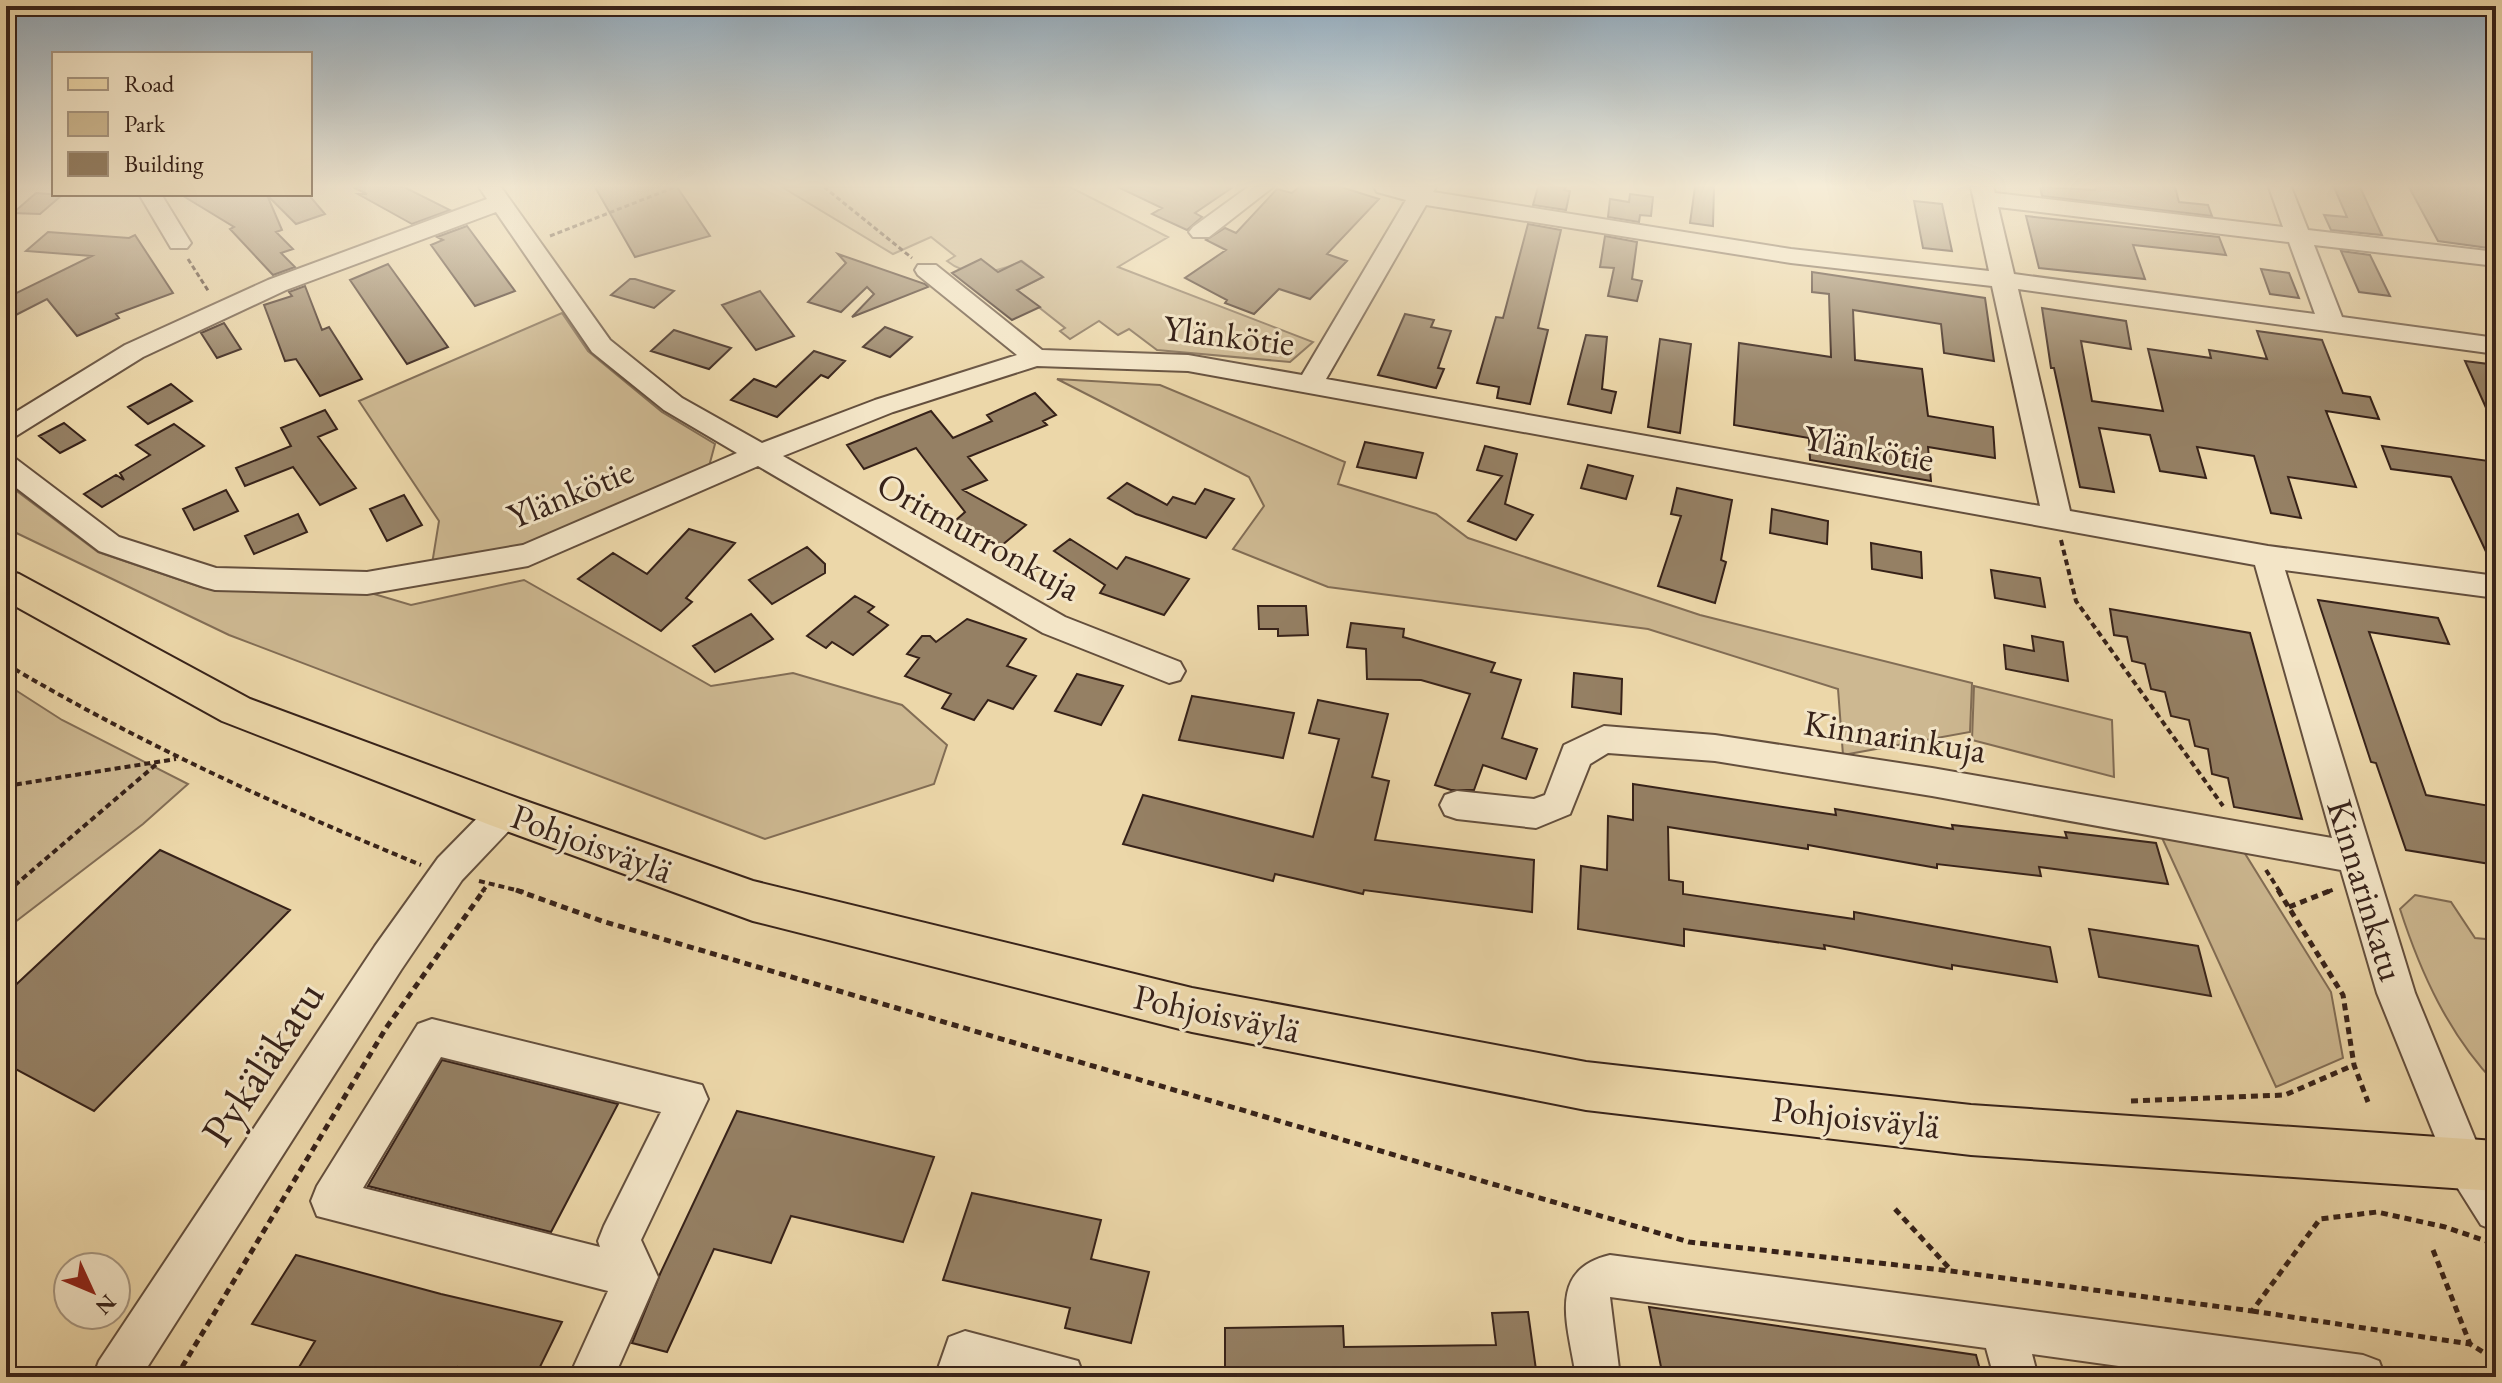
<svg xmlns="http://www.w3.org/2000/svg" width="2502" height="1383" font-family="'EB Garamond',serif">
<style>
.green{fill:#cdb891;stroke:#826d55;stroke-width:2}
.building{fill:#958064;stroke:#372219;stroke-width:2}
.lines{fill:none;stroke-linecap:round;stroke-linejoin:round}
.minor-casing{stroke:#644f3d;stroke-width:4}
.major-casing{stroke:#372219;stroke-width:4}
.path-far2{stroke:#372219;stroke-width:3;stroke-dasharray:5 3;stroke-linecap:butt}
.path-far1{stroke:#372219;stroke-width:4;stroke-dasharray:6 4;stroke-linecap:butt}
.path{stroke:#372219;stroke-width:5;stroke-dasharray:7 5;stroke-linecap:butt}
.minor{fill:#f3e5c7;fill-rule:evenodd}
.major{fill:#ecd7a9;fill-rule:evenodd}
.labels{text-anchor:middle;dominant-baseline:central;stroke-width:6;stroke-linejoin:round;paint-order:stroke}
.street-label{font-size:36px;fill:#372219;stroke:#f3e5c7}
.near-street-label{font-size:44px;fill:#372219;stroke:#f3e5c7}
</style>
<rect width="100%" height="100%" fill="#ecd7a9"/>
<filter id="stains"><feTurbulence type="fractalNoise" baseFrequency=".0025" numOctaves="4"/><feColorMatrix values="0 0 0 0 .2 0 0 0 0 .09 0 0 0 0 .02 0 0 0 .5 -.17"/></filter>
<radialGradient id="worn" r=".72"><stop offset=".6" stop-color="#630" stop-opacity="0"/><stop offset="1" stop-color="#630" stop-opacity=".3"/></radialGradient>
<path class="green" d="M782,187H1070L1168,237L1118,267L1313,342L1290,362L1157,350L1129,329L1118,335L1099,321L1070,339L1060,331L1065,328L1017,290L1043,277L1022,261C998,272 969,279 947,261L955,256L931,237L893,254Z
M562,313L588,351L662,412L715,444L708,470L528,550L432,564L439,521L359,401Z
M1057,379L1160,385L1345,462L1338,484L1436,514L1468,538L1700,615L1972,683L1970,732L1843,755L1838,689L1648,629L1328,587L1233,549L1264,506L1249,477Z
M6,483L98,552L201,587L364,591L411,605L524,580L711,686L793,673L902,705L947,745L934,784L765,839L229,635L6,528Z
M6,684L62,720L188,784L143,824L6,929Z
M1974,686L2112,720L2114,777L1972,740Z
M2158,829L2239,844L2331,992L2343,1058L2276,1087Z
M2415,895L2451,902L2475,938L2496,940V1084C2449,1035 2421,974 2400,909Z"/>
<path class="building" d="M353,187H404L450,210L412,224L358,194H367Z
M595,187H677L710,236L635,257Z
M1118,187H1233L1195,213L1202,217L1187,230L1152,214L1162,208Z
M1299,187H1341L1379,199L1327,254L1347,261L1310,299L1279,289L1254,314L1225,303L1227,300L1185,278L1226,250L1206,240L1225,228L1236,233L1277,189L1292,193Z
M1538,187H1566L1564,190L1570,191L1566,210L1533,205Z
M1695,187H1714L1713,226L1690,223Z
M2040,187L2095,190L2096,187H2175L2179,202L2208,205L2212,216L2042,196Z
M2334,187H2360L2382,235L2331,230L2324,215L2347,217Z
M2409,187H2496V249L2438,241Z
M36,193L62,195L40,214L13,213Z
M180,194H308L325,214L296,224L267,195L282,230L276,232L293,249L281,253L295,267L273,275L230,229L234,227Z
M1630,194L1653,197L1651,216L1640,215L1639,222L1608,217L1610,199L1629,202Z
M1914,201L1942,204L1952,251L1923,248Z
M2026,216L2219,237L2226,255L2133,245L2145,279L2039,268Z
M1528,224L1561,230L1538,328L1548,330L1530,404L1497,398L1499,387L1477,383L1496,317L1503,318Z
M467,226L515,291L475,306L431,245L443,240L437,237Z
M48,232L129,238L135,235L173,293L116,314L119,318L77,336L47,299L6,320V298L92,256L26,251Z
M1605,236L1637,242L1632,279L1642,281L1637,301L1608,296L1614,268L1600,267Z
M2341,251L2370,255L2390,296L2359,292Z
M838,254L925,284L928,287L852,317L874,294L867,287L841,312L808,302L846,263Z
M981,259L998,272L1021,261L1043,277L1017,290L1040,307L1012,320L952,273Z
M388,264L448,347L407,364L350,280Z
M2261,269L2289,273L2299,298L2270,294Z
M1812,272L1985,298L1994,361L1944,353L1941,324L1853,310L1855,360L1922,369L1928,416L1993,427L1995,458L1928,447L1931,481L1810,460L1809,438L1734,425L1739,343L1831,357L1829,294L1812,292Z
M630,279H635L674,291L654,308L611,295Z
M305,286L322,330L329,327L362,379L320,396L296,359L285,361L264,305L292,296L289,292Z
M760,291L794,336L756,350L722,305Z
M2042,308L2126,321L2131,349L2081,341L2092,401L2163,411L2148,349L2211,358L2209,350L2267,359L2257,331L2322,340L2343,393L2370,397L2379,419L2326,411L2356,487L2288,477L2301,518L2271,513L2254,456L2197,447L2206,478L2160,471L2150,435L2099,428L2114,492L2080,487L2054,368H2051Z
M1405,314L1434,320L1431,327L1451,331L1438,368L1444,369L1436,388L1378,375Z
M224,323L241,349L217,358L201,333Z
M885,327L912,337L890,357L863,347Z
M674,330L731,348L709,369L651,351Z
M1586,335L1607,337L1602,389L1616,392L1611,413L1568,404Z
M1660,339L1691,344L1680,433L1648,427Z
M814,351L845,361L828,378L821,375L777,417L731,400L754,379L776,387Z
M2465,361L2496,365V430Z
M171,384L192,401L148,424L128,407Z
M1035,393L1056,415L1043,421L1047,425L968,457L987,480L963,490L1026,525L1001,546L956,520L965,512L916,448L864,469L847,445L931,411L953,438L992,421L987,415Z
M325,410L337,429L318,437L356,488L320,505L293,467L245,486L236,468L291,446L281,428Z
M64,423L85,440L60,453L39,436Z
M174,424L204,446L102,507L84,494L116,475L124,480L120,473L150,455L136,445Z
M1365,442L1423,453L1416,478L1357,467Z
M1485,446L1517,454L1505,504L1533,515L1516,540L1468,521L1502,476L1477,470Z
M2382,446L2496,462V573L2451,477L2391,469Z
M1588,465L1633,476L1626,499L1581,488Z
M1127,483L1167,505L1173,497L1195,504L1205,489L1234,499L1206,538L1136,514L1108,498Z
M1677,488L1732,500L1721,560L1726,562L1715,603L1658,586L1681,516L1671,514Z
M226,490L238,511L194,530L183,509Z
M404,495L422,525L387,541L370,509Z
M1772,509L1828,521L1827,544L1770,533Z
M298,514L307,532L254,554L245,536Z
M689,529L735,543L686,598L692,602L661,631L578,579L613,553L647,574Z
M1070,539L1117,569L1126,557L1189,579L1164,615L1100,593L1105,585L1054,551Z
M1871,543L1921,552L1922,578L1872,569Z
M807,547L825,564V573L772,604L749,580Z
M1991,570L2040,578L2045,607L1995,598Z
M855,596L874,607L868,612L888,625L853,655L832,642L826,648L807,636Z
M2318,600L2438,618L2449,644L2369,632L2426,795L2496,807V865L2406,850L2376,763L2371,762Z
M1258,606H1306L1308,635L1278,636V629H1259Z
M2110,609L2250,633L2302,819L2234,807L2228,778L2212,774L2208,749L2195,746L2189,720L2171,716L2165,692L2151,689L2145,664L2132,661L2127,637L2114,635Z
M751,614L773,639L715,672L693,646Z
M967,619L1026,639L1007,666L1036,676L1013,709L988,700L974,720L942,708L951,694L905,676L919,658L907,654L922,636H930L936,642Z
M1351,623L1404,629L1403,637L1495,663L1491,672L1521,680L1502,738L1537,749L1526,779L1483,765L1474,790H1451L1435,785L1470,694L1421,680L1367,679L1366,649L1347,647Z
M2032,636L2063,642L2068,681L2006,669L2004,645L2034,651Z
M1574,673L1622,679L1621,714L1572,707Z
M1077,674L1123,686L1101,725L1055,711Z
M1192,696L1294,713L1283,758L1179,740Z
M1318,700L1388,714L1372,777L1389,781L1375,840L1534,860L1532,912L1364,890L1363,894L1275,874L1273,881L1123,844L1143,795L1313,837L1339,739L1309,733Z
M1633,784L1836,815L1835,809L1953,829L1952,825L2067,838L2065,832L2156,843L2168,884L2039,867L2041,876L1937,864V868L1808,845V849L1668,827L1669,880L1683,882V894L1854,919V912L2050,947L2057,982L1952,965V969L1824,945L1825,949L1684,929V946L1578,929L1581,866L1607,870L1608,816L1633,820Z
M160,850L290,910L94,1111L6,1064V994Z
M2089,929L2198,946L2211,996L2099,977Z
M442,1060L618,1104L551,1232L368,1186Z
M737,1111L934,1157L903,1242L791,1216L771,1263L714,1249L667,1352L632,1343L660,1274Z
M972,1193L1101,1220L1091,1259L1149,1272L1131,1343L1065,1328L1070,1308L943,1280Z
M296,1255L441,1294L562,1322L535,1377H500L458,1367L452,1377H293L315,1341L252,1324Z
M1649,1307L1976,1355L1982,1377H1663Z
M1528,1312L1537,1377H1225V1328L1343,1326L1344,1347L1496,1345L1492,1313Z"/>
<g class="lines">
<g class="minor-casing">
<path id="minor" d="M479,187H501L610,340L682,398L762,443L875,400L1017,355L918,275L915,270L918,265H936L1042,350L1188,355L1302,375L1406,200L1377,192L1374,187H1436L1433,192L1791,249L1989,271L1971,187H1993L1995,193L2283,227L2269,187H2291L2308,230L2496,252V266L2314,245L2342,317L2496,338V354L2018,289L2070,511L2268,546L2496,576V598L2285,570L2415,993L2480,1151L2496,1174V1231L2481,1225L2452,1179L2377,993L2341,870L1932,796L1715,761L1608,753L1590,764L1570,814L1536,828L1457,819L1445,815L1440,805L1445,795L1457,791L1534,799L1545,795L1564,745L1604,726L1715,735L1932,768L2332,838L2255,565L1188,371L1037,366L893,412L783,456L1065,617L1180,662L1185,671L1180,680L1169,683L1043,633L758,466L528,566L367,594L215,590L204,587L99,551L6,480V456L16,459L119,537L216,568L367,572L523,545L737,453L664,410L592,352L496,212L286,290L143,357L16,436L6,439V418L125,345L268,280L487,199ZM1426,205L1791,263L1992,286L2040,506L1326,379ZM1998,207L2289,242L2315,314L2014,274Z
M1248,187H1273L1209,237H1193L1189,232L1193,227Z
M139,194H161L191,243L187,248H171Z
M505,798L517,802L522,812L517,822L462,880L401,970L141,1377H93L99,1361L375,946L438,858L493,802Z
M432,1019L702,1085L708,1099L641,1240L658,1277L614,1377H569L608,1291L317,1216L311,1201L317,1186L418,1024ZM441,1057L661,1112L604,1226L598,1241L600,1247L363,1188Z
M1610,1255L2363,1355L2379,1361L2385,1377H2198L2032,1354L2038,1377H1994L1986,1348L1610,1297L1620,1377H1576C1569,1328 1545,1270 1610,1255Z
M965,1331L1078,1361L1084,1377H935L949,1337Z"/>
</g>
<g class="major-casing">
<path id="major" d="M6,570L19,574L250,699L520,799L753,881L1192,988L1586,1062L1971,1105L2496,1141V1191L1971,1155L1586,1110L1192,1032L753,921L490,825L222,721L6,601Z"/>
</g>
<path class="path-far2" d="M824,187L912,258
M550,236L675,187
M188,259L209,292"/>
<path class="path-far1" d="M2061,540L2076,601L2223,806
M6,664C139,743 278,806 421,865
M6,786L176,759
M2266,870L2280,892
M479,881L524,892
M7,892L159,762
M482,892L488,884
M2327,892L2335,889"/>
<path class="path" d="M516,890L602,921L1689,1242L1951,1271L2252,1311L2320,1219L2377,1212L2445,1227L2486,1241
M2278,890L2343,995L2354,1065L2368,1102
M6,893L9,890
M2289,907L2332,890
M2131,1101L2285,1095L2354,1065
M1895,1209L1950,1269
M2433,1250L2470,1344
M2252,1311L2470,1344L2496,1360
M176,1377L386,1028L484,890"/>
<use href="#minor" class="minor"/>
<use href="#major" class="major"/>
</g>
<linearGradient id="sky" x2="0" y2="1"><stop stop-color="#91a9bb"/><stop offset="0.49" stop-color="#f6edd8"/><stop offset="1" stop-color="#f6edd8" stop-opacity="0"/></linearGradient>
<rect width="2502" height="380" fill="url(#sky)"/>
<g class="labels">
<g class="street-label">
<text transform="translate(1229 335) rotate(7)">Ylänkötie</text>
<text transform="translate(1869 448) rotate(10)">Ylänkötie</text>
<text transform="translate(570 493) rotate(-22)">Ylänkötie</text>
<text transform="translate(979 536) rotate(29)">Oritmurronkuja</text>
<text transform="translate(1895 736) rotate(9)">Kinnarinkuja</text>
<text transform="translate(592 843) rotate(20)">Pohjoisväylä</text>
<text transform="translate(2366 890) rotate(73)">Kinnarinkatu</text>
<text transform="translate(1217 1013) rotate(12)">Pohjoisväylä</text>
<text transform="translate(1856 1117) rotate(6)">Pohjoisväylä</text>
</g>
<g class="near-street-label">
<text transform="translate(262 1063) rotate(-57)">Pykäläkatu</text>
</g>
</g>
<rect width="2502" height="1383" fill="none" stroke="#ecd7a9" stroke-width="32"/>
<rect x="8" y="8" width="2486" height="1367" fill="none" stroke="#372219" stroke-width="4"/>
<rect x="16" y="16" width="2470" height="1351" fill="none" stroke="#372219" stroke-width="2"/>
<rect x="52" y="52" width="260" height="144" fill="#f3e5c7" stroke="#a89781" stroke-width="2"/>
<rect x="68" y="78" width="40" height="12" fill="#ecd7a9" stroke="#a89781" stroke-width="2"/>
<text x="124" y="92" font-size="24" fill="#372219">Road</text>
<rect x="68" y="112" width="40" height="24" fill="#cdb891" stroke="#a89781" stroke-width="2"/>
<text x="124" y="132" font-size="24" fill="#372219">Park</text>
<rect x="68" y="152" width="40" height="24" fill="#958064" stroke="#a89781" stroke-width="2"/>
<text x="124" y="172" font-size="24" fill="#372219">Building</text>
<g transform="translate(92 1291) rotate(134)"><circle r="38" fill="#f3e5c7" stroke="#a89781" stroke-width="2"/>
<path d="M0-6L14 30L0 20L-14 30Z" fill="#8f2418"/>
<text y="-12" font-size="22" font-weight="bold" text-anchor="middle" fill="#372219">N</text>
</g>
<rect width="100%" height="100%" filter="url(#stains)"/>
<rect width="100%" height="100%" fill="url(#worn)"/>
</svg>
